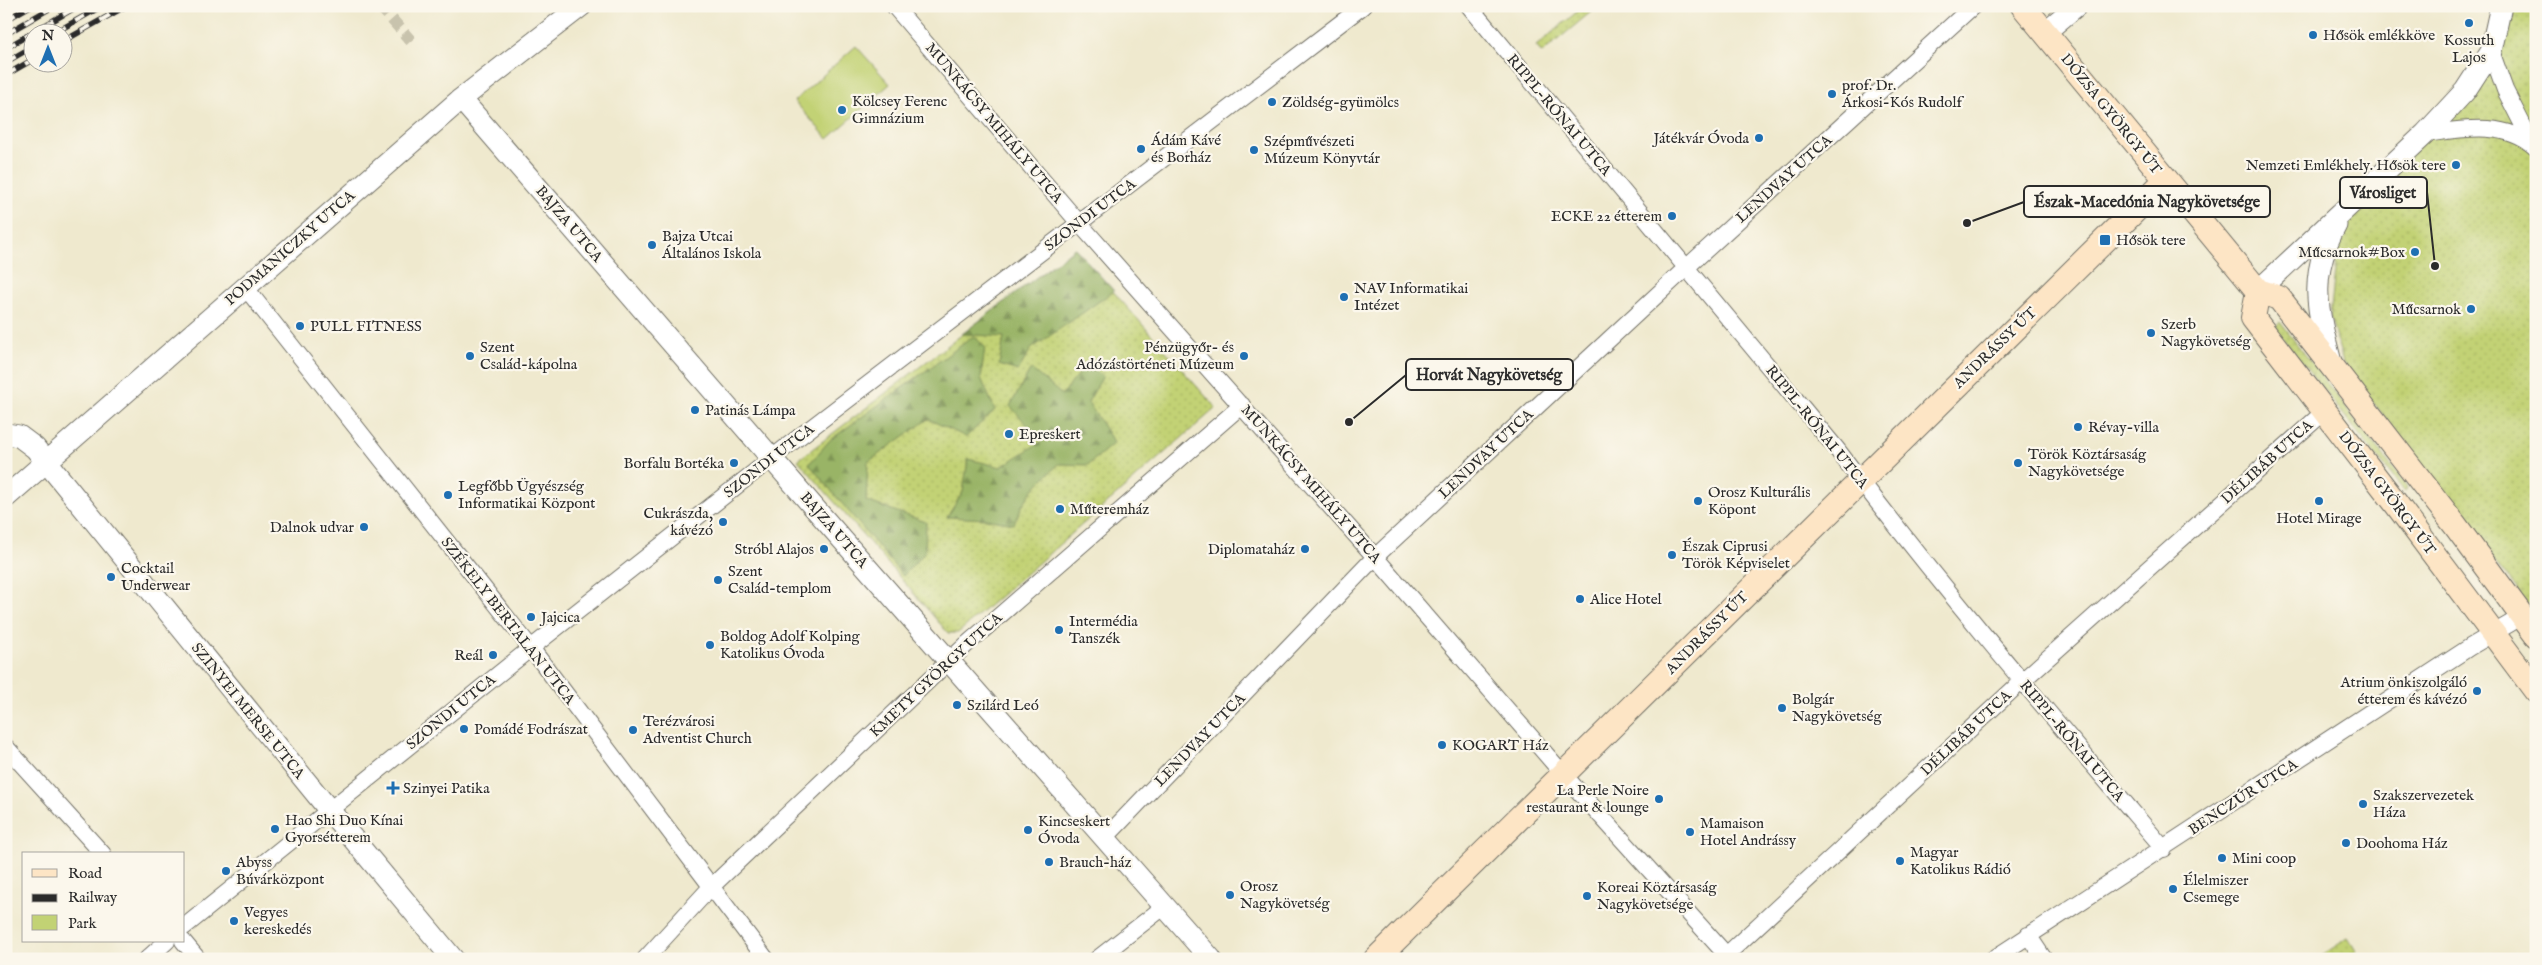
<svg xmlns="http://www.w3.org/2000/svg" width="2542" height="965" font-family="'IM FELL English',serif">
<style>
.green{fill:url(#green-dots);stroke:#767e50}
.forest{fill:url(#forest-firs);stroke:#627048}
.pitch{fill:#c2d274;stroke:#767e50}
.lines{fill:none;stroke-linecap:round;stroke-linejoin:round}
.pedestrian-tunnel{stroke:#c8c3ad;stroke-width:12;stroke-dasharray:12 6;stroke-linecap:butt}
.minor-casing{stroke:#706e64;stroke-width:18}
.tertiary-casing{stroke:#706e64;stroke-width:23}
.secondary-casing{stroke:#706e64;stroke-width:26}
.minor{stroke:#fff;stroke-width:16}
.tertiary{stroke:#fff;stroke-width:21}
.secondary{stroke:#fde5c5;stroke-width:24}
.rail-casing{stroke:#2b2b2b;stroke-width:5.5}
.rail{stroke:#fbf7ec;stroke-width:4;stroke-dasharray:11;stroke-linecap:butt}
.poi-dot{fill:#1f6fb2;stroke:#fbf7ec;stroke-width:2}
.labels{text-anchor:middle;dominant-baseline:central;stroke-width:4.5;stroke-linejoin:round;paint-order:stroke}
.poi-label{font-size:15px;fill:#2b2b2b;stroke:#fbf7ec;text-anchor:start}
.street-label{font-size:15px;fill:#2b2b2b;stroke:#fbf7ec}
.leader{fill:none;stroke:#2b2b2b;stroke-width:2}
.callout-dot{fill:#2b2b2b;stroke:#fbf7ec;stroke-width:2}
.callout{fill:#fbf7ec;stroke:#2b2b2b;stroke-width:2}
.callout-label{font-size:16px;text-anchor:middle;font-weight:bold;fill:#2b2b2b}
</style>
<defs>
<pattern id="green-dots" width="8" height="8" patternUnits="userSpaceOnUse" patternTransform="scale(1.25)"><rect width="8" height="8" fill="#c2d274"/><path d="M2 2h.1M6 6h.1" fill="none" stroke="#a7b465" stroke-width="1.8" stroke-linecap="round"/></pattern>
<pattern id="forest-firs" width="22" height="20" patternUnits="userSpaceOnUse" patternTransform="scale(1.25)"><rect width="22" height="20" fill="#99b466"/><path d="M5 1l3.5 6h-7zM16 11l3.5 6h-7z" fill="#7d9354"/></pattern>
</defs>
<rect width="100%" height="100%" fill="#fbf7ec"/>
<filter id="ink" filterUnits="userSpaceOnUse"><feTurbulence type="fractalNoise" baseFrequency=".02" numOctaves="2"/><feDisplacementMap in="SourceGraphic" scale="10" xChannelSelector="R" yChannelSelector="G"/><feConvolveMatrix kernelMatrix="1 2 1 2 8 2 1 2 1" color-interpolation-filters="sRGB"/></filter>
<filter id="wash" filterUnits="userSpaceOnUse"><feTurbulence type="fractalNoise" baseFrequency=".0096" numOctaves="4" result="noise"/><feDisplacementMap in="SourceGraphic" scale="20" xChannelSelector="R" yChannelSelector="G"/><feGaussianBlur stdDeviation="1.12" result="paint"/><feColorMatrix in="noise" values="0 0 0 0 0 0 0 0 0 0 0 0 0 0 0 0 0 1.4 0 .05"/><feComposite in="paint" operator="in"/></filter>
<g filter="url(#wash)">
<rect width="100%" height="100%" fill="#efe9ce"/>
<path class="green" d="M1584,6H1598L1542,53L1536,46Z
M2501,6H2536V615L2343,363L2330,316L2341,216L2465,91Z
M1075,248L1216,408L958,633H948L798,460Z
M2280,322L2408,488L2404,491L2274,327Z
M2348,938L2361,959H2316Z"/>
<path class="forest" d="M1075,248L1114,291L1031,349L1018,371L999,365L1004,337L962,334Z
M974,336L985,347L981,378L995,410L966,437L928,419L868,462L866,501L926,522L925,552L903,576L809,464L830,440Z
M1087,364L1103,376L1088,402L1114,443L1088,465L1059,464C1036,485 1026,494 1014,524L986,519L947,517L963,492L968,459L1001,467L1042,441L1010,406L1031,369L1062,395Z"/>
<path class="pitch" d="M856,46L890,84L828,139L794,101Z"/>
</g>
<g filter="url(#ink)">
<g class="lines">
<path class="pedestrian-tunnel" d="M380,6L411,41"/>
<g class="minor-casing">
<path id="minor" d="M894,6L1079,223L1375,557L1563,774L1730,959
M1469,6L1836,448C1940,586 2052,717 2164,849
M2491,51L2505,90L2533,145
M2425,134C2462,129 2505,120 2536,148
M245,287L531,648L766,959
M6,747L103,854
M1105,838L1375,557L1686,268L1973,6
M184,927L531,648L786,447L1363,6
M2028,935L2044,959
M183,941L198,959
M147,959L167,941
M645,959L710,888L967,644L1242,405
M1097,959L1165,906
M1722,959L2021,682L2325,411
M1993,959L2470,647L2521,617"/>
</g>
<g class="tertiary-casing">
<path id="tertiary" d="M2044,33L2076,6
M461,99L818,512L1211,959
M2258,291L2425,134L2465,91L2491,51L2501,6
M2332,366C2318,313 2307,276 2336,225
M6,434L19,436L35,448L330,811L453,959
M6,497L461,99L581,6"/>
</g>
<g class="secondary-casing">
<path id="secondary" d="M2023,6L2258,291L2279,298L2455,525L2536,635
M2258,291L2253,318L2394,501L2536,691
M1376,959L2165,181"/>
</g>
<use href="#minor" class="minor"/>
<use href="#tertiary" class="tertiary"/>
<use href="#secondary" class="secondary"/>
<g class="rail-casing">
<path id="rail" d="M6,20L30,6
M56,32L102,6
M6,34L54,6
M62,42L126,6
M6,48L78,6
M6,62L32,47
M6,75L32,60"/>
</g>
<use href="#rail" class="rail"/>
</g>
</g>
<g class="poi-dot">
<circle cx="2469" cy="23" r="5"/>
<circle cx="2313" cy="35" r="5"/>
<circle cx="1832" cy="94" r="5"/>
<circle cx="1272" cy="102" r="5"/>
<circle cx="842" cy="110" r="5"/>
<circle cx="1759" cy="138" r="5"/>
<circle cx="1141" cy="149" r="5"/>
<circle cx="1254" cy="150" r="5"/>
<circle cx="2456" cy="165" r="5"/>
<circle cx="1672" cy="216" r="5"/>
<rect x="2099" y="234" width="12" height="12" rx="2.5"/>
<circle cx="652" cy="245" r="5"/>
<circle cx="2415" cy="252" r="5"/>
<circle cx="1344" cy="297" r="5"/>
<circle cx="2471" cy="309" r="5"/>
<circle cx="300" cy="326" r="5"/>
<circle cx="2151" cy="333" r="5"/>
<circle cx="470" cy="356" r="5"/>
<circle cx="1244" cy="356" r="5"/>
<circle cx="695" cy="410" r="5"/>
<circle cx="2078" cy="427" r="5"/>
<circle cx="1009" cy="434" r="5"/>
<circle cx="734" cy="463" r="5"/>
<circle cx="2018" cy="463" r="5"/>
<circle cx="448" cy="495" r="5"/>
<circle cx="1698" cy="501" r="5"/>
<circle cx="2319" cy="501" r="5"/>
<circle cx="1060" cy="509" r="5"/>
<circle cx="723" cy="522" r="5"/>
<circle cx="364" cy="527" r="5"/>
<circle cx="824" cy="549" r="5"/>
<circle cx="1305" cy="549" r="5"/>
<circle cx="1672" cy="555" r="5"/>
<circle cx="111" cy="577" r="5"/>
<circle cx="718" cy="580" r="5"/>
<circle cx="1580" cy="599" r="5"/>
<circle cx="531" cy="617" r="5"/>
<circle cx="1059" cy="630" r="5"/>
<circle cx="710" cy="645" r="5"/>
<circle cx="493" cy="655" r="5"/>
<circle cx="2477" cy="691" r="5"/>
<circle cx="957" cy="705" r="5"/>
<circle cx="1782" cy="708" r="5"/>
<circle cx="464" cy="729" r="5"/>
<circle cx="633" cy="730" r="5"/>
<circle cx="1442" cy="745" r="5"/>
<path d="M390.5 780.5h5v5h5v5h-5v5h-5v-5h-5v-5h5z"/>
<circle cx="1659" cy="799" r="5"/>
<circle cx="2363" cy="804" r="5"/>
<circle cx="275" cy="829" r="5"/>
<circle cx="1028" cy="830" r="5"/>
<circle cx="1690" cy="832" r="5"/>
<circle cx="2346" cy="843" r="5"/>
<circle cx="2222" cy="858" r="5"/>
<circle cx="1900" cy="861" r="5"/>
<circle cx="1049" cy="862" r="5"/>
<circle cx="226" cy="871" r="5"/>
<circle cx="2173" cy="889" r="5"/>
<circle cx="1230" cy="895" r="5"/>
<circle cx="1587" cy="896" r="5"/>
<circle cx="234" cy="921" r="5"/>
</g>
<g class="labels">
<g class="poi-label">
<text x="2323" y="35">Hősök emlékköve</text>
<text x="2469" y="40" text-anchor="middle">Kossuth<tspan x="2469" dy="17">Lajos</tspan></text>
<text x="1842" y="85">prof. Dr.<tspan x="1842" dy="17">Árkosi-Kós Rudolf</tspan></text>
<text x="852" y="101">Kölcsey Ferenc<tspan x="852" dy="17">Gimnázium</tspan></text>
<text x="1282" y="102">Zöldség-gyümölcs</text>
<text x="1749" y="138" text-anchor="end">Játékvár Óvoda</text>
<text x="1151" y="140">Ádám Kávé<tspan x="1151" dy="17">és Borház</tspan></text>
<text x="1264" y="141">Szépművészeti<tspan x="1264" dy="17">Múzeum Könyvtár</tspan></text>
<text x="2446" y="165" text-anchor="end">Nemzeti Emlékhely. Hősök tere</text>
<text x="1662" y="216" text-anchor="end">ECKE 22 étterem</text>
<text x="662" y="236">Bajza Utcai<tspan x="662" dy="17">Általános Iskola</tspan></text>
<text x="2116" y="240">Hősök tere</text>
<text x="2405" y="252" text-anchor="end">Műcsarnok#Box</text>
<text x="1354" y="288">NAV Informatikai<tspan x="1354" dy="17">Intézet</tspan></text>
<text x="2461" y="309" text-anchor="end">Műcsarnok</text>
<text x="2161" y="324">Szerb<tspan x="2161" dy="17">Nagykövetség</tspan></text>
<text x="310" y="326">PULL FITNESS</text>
<text x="480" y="347">Szent<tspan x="480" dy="17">Család-kápolna</tspan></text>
<text x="1234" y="347" text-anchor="end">Pénzügyőr- és<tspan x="1234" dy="17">Adózástörténeti Múzeum</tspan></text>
<text x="705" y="410">Patinás Lámpa</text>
<text x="2088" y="427">Révay-villa</text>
<text x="1019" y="434">Epreskert</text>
<text x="2028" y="454">Török Köztársaság<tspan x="2028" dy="17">Nagykövetsége</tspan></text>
<text x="724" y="463" text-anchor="end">Borfalu Bortéka</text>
<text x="458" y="486">Legfőbb Ügyészség<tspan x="458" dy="17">Informatikai Központ</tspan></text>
<text x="1708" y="492">Orosz Kulturális<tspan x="1708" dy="17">Köpont</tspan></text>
<text x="1070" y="509">Műteremház</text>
<text x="713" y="513" text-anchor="end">Cukrászda,<tspan x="713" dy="17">kávézó</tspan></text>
<text x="2319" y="518" text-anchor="middle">Hotel Mirage</text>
<text x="354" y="527" text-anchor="end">Dalnok udvar</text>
<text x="1682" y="546">Észak Ciprusi<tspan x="1682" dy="17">Török Képviselet</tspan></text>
<text x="814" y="549" text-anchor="end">Stróbl Alajos</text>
<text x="1295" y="549" text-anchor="end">Diplomataház</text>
<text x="121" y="568">Cocktail<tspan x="121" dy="17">Underwear</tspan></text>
<text x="728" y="571">Szent<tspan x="728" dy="17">Család-templom</tspan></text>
<text x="1590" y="599">Alice Hotel</text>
<text x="541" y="617">Jajcica</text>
<text x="1069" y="621">Intermédia<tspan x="1069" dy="17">Tanszék</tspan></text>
<text x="720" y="636">Boldog Adolf Kolping<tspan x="720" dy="17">Katolikus Óvoda</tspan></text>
<text x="483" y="655" text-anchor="end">Reál</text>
<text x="2467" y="682" text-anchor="end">Atrium önkiszolgáló<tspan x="2467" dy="17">étterem és kávézó</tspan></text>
<text x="1792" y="699">Bolgár<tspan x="1792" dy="17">Nagykövetség</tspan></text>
<text x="967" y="705">Szilárd Leó</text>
<text x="643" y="721">Terézvárosi<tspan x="643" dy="17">Adventist Church</tspan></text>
<text x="474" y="729">Pomádé Fodrászat</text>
<text x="1452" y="745">KOGART Ház</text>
<text x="403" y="788">Szinyei Patika</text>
<text x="1649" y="790" text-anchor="end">La Perle Noire<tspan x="1649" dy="17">restaurant &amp; lounge</tspan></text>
<text x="2373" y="795">Szakszervezetek<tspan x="2373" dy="17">Háza</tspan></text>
<text x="285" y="820">Hao Shi Duo Kínai<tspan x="285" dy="17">Gyorsétterem</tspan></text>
<text x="1038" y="821">Kincseskert<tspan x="1038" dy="17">Óvoda</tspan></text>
<text x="1700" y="823">Mamaison<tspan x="1700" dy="17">Hotel Andrássy</tspan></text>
<text x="2356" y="843">Doohoma Ház</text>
<text x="1910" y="852">Magyar<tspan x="1910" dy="17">Katolikus Rádió</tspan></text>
<text x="2232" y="858">Mini coop</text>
<text x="236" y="862">Abyss<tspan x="236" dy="17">Búvárközpont</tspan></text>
<text x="1059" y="862">Brauch-ház</text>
<text x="2183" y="880">Élelmiszer<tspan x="2183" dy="17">Csemege</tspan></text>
<text x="1240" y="886">Orosz<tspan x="1240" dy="17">Nagykövetség</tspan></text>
<text x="1597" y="887">Koreai Köztársaság<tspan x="1597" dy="17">Nagykövetsége</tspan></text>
<text x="244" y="912">Vegyes<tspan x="244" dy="17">kereskedés</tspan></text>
</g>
<g class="street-label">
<text transform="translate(2111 114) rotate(51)">DÓZSA GYÖRGY ÚT</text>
<text transform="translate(1559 115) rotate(50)">RIPPL-RÓNAI UTCA</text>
<text transform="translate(994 123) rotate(50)">MUNKÁCSY MIHÁLY UTCA</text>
<text transform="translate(1784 179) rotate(-42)">LENDVAY UTCA</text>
<text transform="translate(1090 215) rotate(-37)">SZONDI UTCA</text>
<text transform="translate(569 224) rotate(50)">BAJZA UTCA</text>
<text transform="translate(290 248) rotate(-41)">PODMANICZKY UTCA</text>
<text transform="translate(1995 348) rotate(-44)">ANDRÁSSY ÚT</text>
<text transform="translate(1817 427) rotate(51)">RIPPL-RÓNAI UTCA</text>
<text transform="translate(1486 454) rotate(-43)">LENDVAY UTCA</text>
<text transform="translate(769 461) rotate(-38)">SZONDI UTCA</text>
<text transform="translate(2267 462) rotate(-42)">DÉLIBÁB UTCA</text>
<text transform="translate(1311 484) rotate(49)">MUNKÁCSY MIHÁLY UTCA</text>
<text transform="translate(2387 493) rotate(53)">DÓZSA GYÖRGY ÚT</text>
<text transform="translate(834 530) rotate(49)">BAJZA UTCA</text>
<text transform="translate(508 621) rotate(52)">SZÉKELY BERTALAN UTCA</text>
<text transform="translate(1707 633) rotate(-45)">ANDRÁSSY ÚT</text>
<text transform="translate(936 675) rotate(-43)">KMETY GYÖRGY UTCA</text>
<text transform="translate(248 711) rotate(51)">SZINYEI MERSE UTCA</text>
<text transform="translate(451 712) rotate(-39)">SZONDI UTCA</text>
<text transform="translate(1966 733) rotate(-43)">DÉLIBÁB UTCA</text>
<text transform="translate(1200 740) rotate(-46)">LENDVAY UTCA</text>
<text transform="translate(2072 741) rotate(50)">RIPPL-RÓNAI UTCA</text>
<text transform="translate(2243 797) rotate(-33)">BENCZÚR UTCA</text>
</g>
</g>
<path class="leader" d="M2435 266L2427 192M1967 223L2024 202M1349 422L1406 375"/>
<g class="callout-dot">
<circle cx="2435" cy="266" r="5"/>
<circle cx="1967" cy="223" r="5"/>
<circle cx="1349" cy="422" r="5"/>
</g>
<g class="callout">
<rect x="2340" y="177" width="87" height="31" rx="5"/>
<rect x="2024" y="186" width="246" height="31" rx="5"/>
<rect x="1406" y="359" width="167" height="31" rx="5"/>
</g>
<g class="callout-label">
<text x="2383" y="198">Városliget</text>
<text x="2147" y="207">Észak-Macedónia Nagykövetsége</text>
<text x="1489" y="380">Horvát Nagykövetség</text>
</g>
<rect width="2542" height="965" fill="none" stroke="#fbf7ec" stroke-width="25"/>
<rect x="22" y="852" width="162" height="90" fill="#fbf7ec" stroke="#a8a59f"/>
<rect x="32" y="869" width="25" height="8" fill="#fde5c5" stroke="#a8a59f"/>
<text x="68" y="878" font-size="15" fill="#2b2b2b">Road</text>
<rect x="32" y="894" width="25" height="8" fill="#2b2b2b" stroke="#a8a59f"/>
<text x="68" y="902" font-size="15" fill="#2b2b2b">Railway</text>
<rect x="32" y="915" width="25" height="15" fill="#c2d274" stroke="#a8a59f"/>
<text x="68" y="928" font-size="15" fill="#2b2b2b">Park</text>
<g transform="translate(48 48)"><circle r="24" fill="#fbf7ec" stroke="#a8a59f"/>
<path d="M0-4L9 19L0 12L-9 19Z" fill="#1f6fb2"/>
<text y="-8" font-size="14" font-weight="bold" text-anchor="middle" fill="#2b2b2b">N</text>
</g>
</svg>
